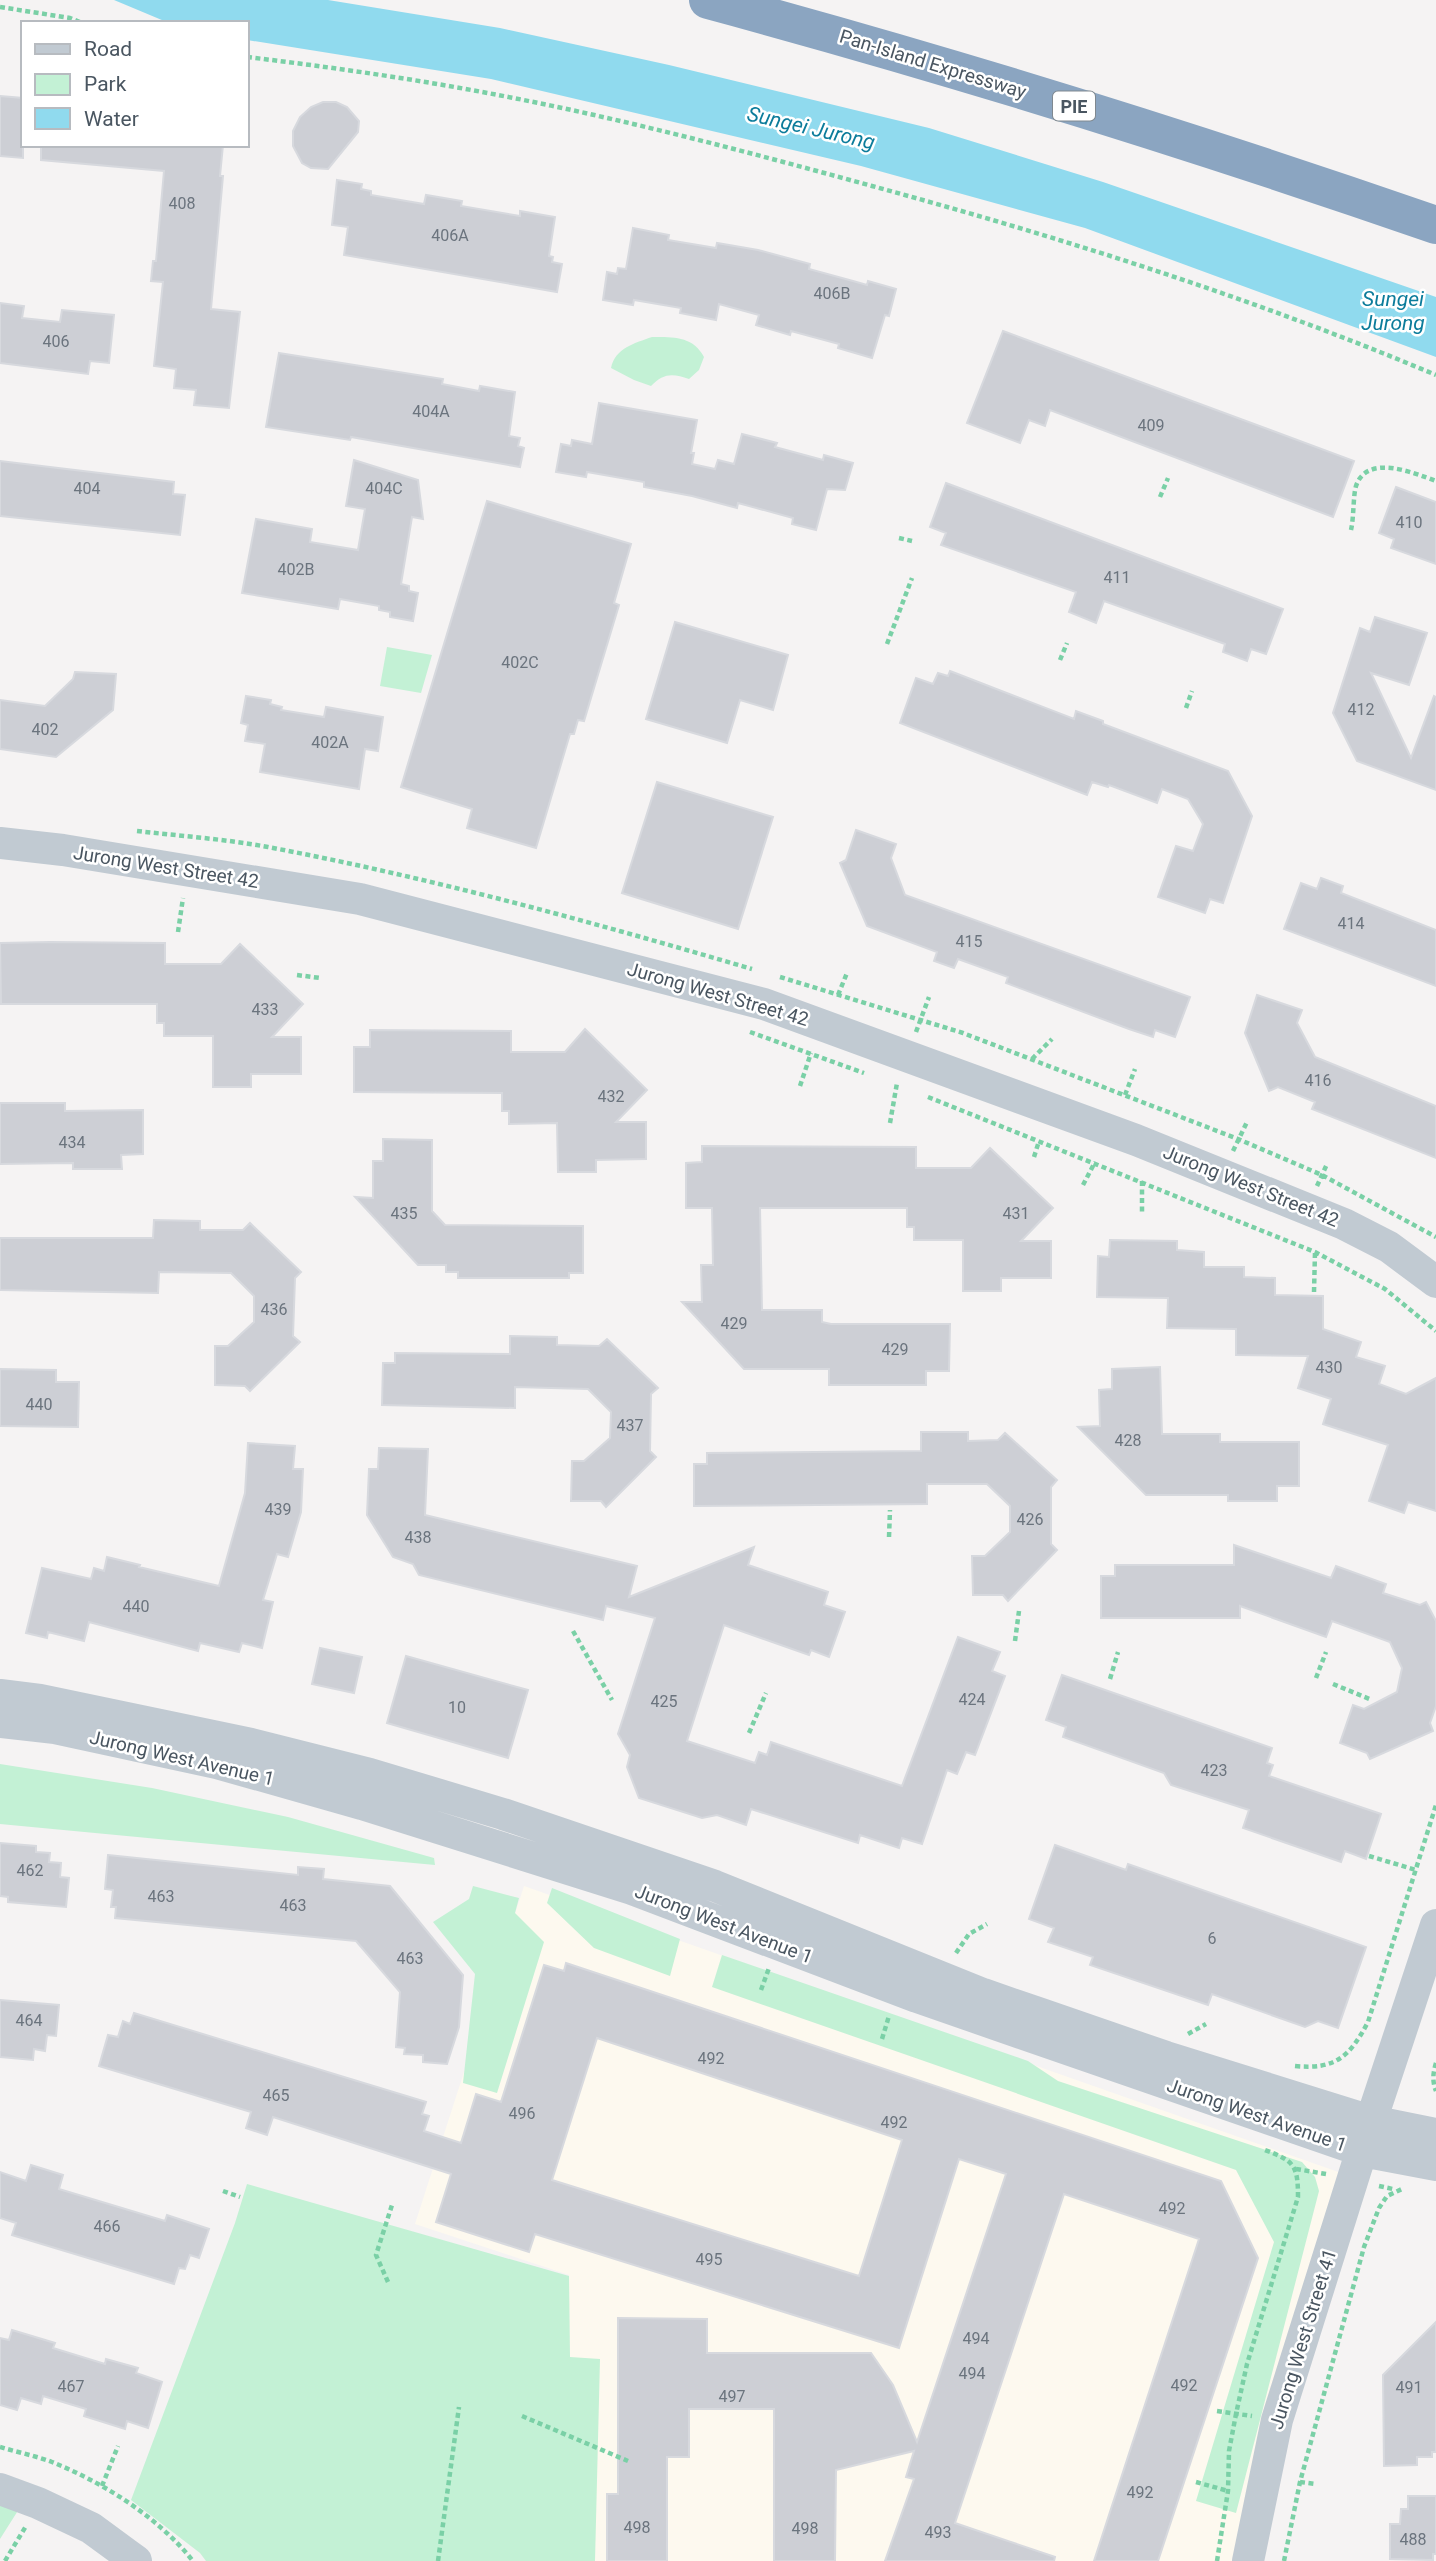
<svg xmlns="http://www.w3.org/2000/svg" width="1436" height="2561" font-family="Roboto,sans-serif">
<style>
.commercial{fill:#fdf9ef}
.green{fill:#c3f1d5}
.water{fill:#90daee}
.building{fill:#cdcfd5;stroke:#d7d9de;stroke-width:2;fill-rule:evenodd}
.lines{fill:none;stroke-linecap:round;stroke-linejoin:round}
.path{stroke:#7ad0a6;stroke-width:4.5;stroke-dasharray:5 3.5;stroke-linecap:butt}
.minor{stroke:#c1cad2;stroke-width:32}
.highway{stroke:#8ba5c1;stroke-width:38}
.labels{text-anchor:middle;dominant-baseline:central;stroke-width:5;stroke-linejoin:round;paint-order:stroke}
.number-label{font-size:16px;fill:#6b747e}
.shield{fill:#fff;stroke:#808990;stroke-width:2}
.shield-label{font-size:18px;font-weight:bold;fill:#4a5661}
.street-label{font-size:19px;fill:#4a5661;stroke:#fff}
.water-label{font-size:21px;font-style:italic;fill:#0c7c9b;stroke:#fff}
</style>
<rect width="100%" height="100%" fill="#f5f3f3"/>
<path class="commercial" d="M524,1886L1347,2175L1233,2561H570L569,2275L415,2224Z"/>
<path class="green" d="M652,337C673,337 693,336 704,357L699,370L689,379C673,373 663,373 651,386L634,380L611,368C615,348 635,343 652,337Z
M387,647L432,655L421,693L380,686Z
M0,1764L152,1788L288,1817L434,1858L435,1865L0,1824Z
M473,1886L519,1898L515,1913L544,1942L497,2093L463,2083L475,1974L433,1922L469,1899Z
M552,1888L680,1939L670,1976L594,1948L547,1903Z
M722,1955L1028,2061L1058,2081L1302,2162L1315,2177L1319,2191L1236,2513L1196,2501L1274,2242L1236,2170L712,1987Z
M247,2184L569,2276L570,2357L600,2359L595,2561H206L200,2553L131,2500L235,2223Z
M0,2502L19,2509L0,2539Z"/>
<path class="water" d="M114,0H328L500,28L669,65L929,128L1103,182L1436,297V357L1085,228L861,166L491,79L247,40V23H169Z"/>
<path class="building" d="M0,96L23,98V158L0,156Z
M323,102H336L347,107L359,121L358,132L328,169L311,168L302,163L293,146V131L300,117L311,107Z
M41,145H223L220,176H223L211,309L240,312L229,408L194,405L196,390L174,388L176,369L154,366L163,282L151,281L153,261H156L164,171L41,160Z
M337,180L362,184L361,189L371,191V195L424,204L426,195L462,201L461,206L520,216V211L555,217L549,256L553,257L552,262L562,264L557,292L344,255L348,227L332,225Z
M633,228L669,235L668,240L716,248L717,243L758,250L810,264L809,269L853,281L867,285L868,281L896,289L889,316L885,315L872,358L838,348L839,344L791,331L790,335L756,325L759,315L719,304L716,320L680,313L681,308L634,300L633,305L603,300L607,272L617,274L618,268L626,269Z
M0,303L24,306L22,318L60,322L62,310L114,315L109,363L90,361L88,374L0,363Z
M1003,331L1354,461L1333,517L1050,410L1045,426L1029,420L1020,443L967,423Z
M279,353L443,379L442,384L479,391L480,386L515,392L509,436L520,438L518,446L524,448L520,467L351,437L350,440L266,427Z
M599,403L697,420L691,453H694L692,464L715,469L718,460L734,464L742,434L777,443L775,447L823,460L824,455L853,463L845,490L827,489L816,530L792,524L793,518L738,503L737,508L692,496L644,487V482L587,472L586,477L556,472L561,444L571,446L572,440L592,444Z
M354,460L418,480L423,519L412,517L401,584L409,586V591L418,593L413,621L390,617V612L379,610V606L340,599L338,609L242,593L256,519L312,529L310,542L358,550L365,509L346,506Z
M0,461L174,482L173,494L185,495L180,535L0,516Z
M946,483L1283,609L1266,654L1251,649L1247,661L1223,652L1225,644L1104,601L1096,623L1069,612L1076,592L941,545L946,533L930,527Z
M1396,487L1436,502V564L1391,548L1394,539L1379,533Z
M487,501L631,544L614,603L619,605L584,721L578,720L574,734H570L536,848L467,828L472,809L401,787Z
M1375,617L1427,633L1409,685L1371,673L1411,758L1434,696L1436,697V790L1357,761L1333,713L1360,628L1370,632Z
M675,622L788,655L773,710L740,700L727,743L646,719Z
M950,671L1074,719L1076,711L1103,721V724L1228,771L1252,816L1223,903L1210,899L1205,913L1158,897L1176,846L1193,851L1203,824L1188,799L1162,789L1157,803L1109,785L1108,787L1092,782L1087,795L900,723L916,678L933,684L938,673L948,676Z
M75,672L116,674L113,710L56,757L0,749V700L45,706L73,679Z
M246,696L271,700L270,704L282,707L281,710L324,717L326,707L383,717L378,751L365,749L359,789L260,772L265,744L245,741L248,725L241,723Z
M657,782L773,817L738,929L622,893Z
M856,830L896,844L891,858L905,895L1190,997L1175,1037L1155,1030L1153,1037L1129,1029L1006,983L1008,977L958,959L954,968L934,961L937,952L867,926L840,863L846,860Z
M1321,878L1343,886L1341,893L1436,930V986L1284,929L1301,883L1317,889Z
M50,942L165,943V964H221L240,944L303,1004L272,1037H301V1074H251V1087H213V1036H164V1023H157V1004H1L0,943Z
M1257,995L1302,1010L1297,1023L1315,1057L1436,1106V1158L1312,1109L1315,1102L1278,1087L1269,1091L1245,1033Z
M585,1029L647,1090L616,1122H646V1159L596,1160V1172H558L557,1123L509,1124V1111H502V1093L354,1092V1047H370V1030L511,1031V1052H565Z
M0,1103H65V1111L143,1110V1154L121,1155L122,1169H73V1163L0,1164Z
M383,1139L432,1140V1211L445,1225L583,1226V1273H569V1278H458V1272H446V1265H418L355,1197L373,1198V1161H383Z
M702,1146L916,1147V1168H971L990,1148L1053,1208L1021,1241H1051V1278H1001V1291H963V1240H914V1227H907V1208H760L762,1310H822V1322L831,1324H950L949,1371H926V1385H829V1369H744L682,1302H702L701,1265H713L712,1208H686V1163L702,1162Z
M154,1220L200,1221V1230H243L250,1223L301,1272L295,1278L293,1336L300,1342L250,1391L245,1386L215,1385V1346H228L254,1322V1296L231,1273L159,1272L158,1293L0,1290V1238H153Z
M1110,1240L1177,1241V1250L1204,1252V1267H1244V1277L1275,1278V1295L1323,1296V1329L1361,1342L1356,1357L1385,1366L1379,1384L1406,1394L1436,1378V1511L1408,1502L1404,1513L1369,1501L1388,1445L1323,1424L1331,1399L1298,1388L1308,1356L1236,1355V1329L1167,1328L1168,1298L1097,1297L1098,1256L1109,1257Z
M510,1336L557,1337V1345L599,1346L607,1339L658,1388L651,1394L650,1451L656,1457L606,1507L601,1501H571L572,1461H584L610,1438L611,1412L588,1389L515,1387V1408L382,1405L383,1363H395V1353L510,1354Z
M1160,1367L1162,1434H1220V1442H1299V1486H1277V1501H1228V1495H1146L1078,1427L1100,1426L1099,1390L1112,1389V1369Z
M0,1369L56,1370V1382H79L78,1427L0,1426Z
M921,1432H968V1441L998,1440L1005,1433L1057,1480L1051,1487V1544L1057,1550L1008,1601L1003,1595H973L972,1556H985L1010,1532V1506L987,1484H927V1504L694,1506V1464H707V1453L921,1451Z
M248,1443L295,1446L293,1469H303L301,1512L288,1557L277,1554L263,1600L273,1602L262,1648L242,1643L239,1652L200,1643L198,1651L89,1622L84,1641L48,1632L47,1638L26,1633L42,1568L91,1579L94,1568L104,1571L107,1557L140,1565L139,1567L219,1586L245,1493Z
M379,1448L428,1449L425,1515L637,1566L629,1597L754,1547L748,1565L828,1592L824,1605L845,1612L829,1657L811,1650L809,1655L724,1625L687,1741L755,1763L759,1752L767,1755L771,1742L902,1786L958,1637L1000,1652L992,1671L1005,1676L975,1755L966,1752L957,1774L947,1770L922,1844L902,1838L899,1848L860,1835L858,1843L751,1809L746,1825L717,1815L702,1818L639,1798L627,1767L630,1755L618,1734L655,1618L606,1606L603,1620L419,1575L413,1564L393,1557L367,1515L369,1469H378Z
M1234,1545L1331,1578L1336,1566L1386,1584L1383,1593L1420,1605L1426,1602L1436,1621V1706L1430,1723L1433,1731L1370,1759L1367,1753L1340,1743L1353,1705L1364,1709L1397,1692L1402,1668L1390,1642L1332,1621L1326,1637L1240,1606V1618H1101V1576H1115V1565H1234Z
M320,1648L362,1657L354,1693L312,1684Z
M406,1656L528,1690L508,1758L387,1723Z
M1062,1675L1272,1748L1267,1763L1273,1765L1269,1776L1381,1814L1366,1859L1345,1851L1341,1862L1243,1828L1249,1810L1171,1785L1164,1773L1063,1737L1066,1727L1046,1720Z
M0,1843L36,1846V1852L50,1853L49,1862L61,1863L60,1877L69,1878L66,1907L8,1902V1897L0,1896Z
M1055,1845L1126,1870L1128,1864L1366,1947L1338,2028L1318,2021L1305,2027L1212,1994L1208,2005L1090,1965L1093,1957L1048,1942L1054,1928L1029,1919Z
M108,1855L298,1875V1867L324,1869L323,1879L390,1886L463,1975L459,2027L447,2064L423,2062V2055L404,2054L405,2048L396,2047L400,1992L356,1941L115,1918L116,1907H111L113,1890L105,1889Z
M566,1963L1221,2181L1258,2258L1158,2561H1094L1199,2239L1064,2194L955,2523L1055,2557L1054,2561H885L914,2479L906,2477L914,2451L836,2470L835,2561H774V2409H689V2457H667V2561H607V2494H618V2318L707,2319V2353H871L893,2385L917,2442L1006,2174L959,2159L899,2348L535,2234L529,2252L436,2222L451,2174L273,2117L267,2135L246,2128L251,2112L99,2066L108,2035L118,2037L123,2021L130,2024L134,2013L426,2102L422,2114L429,2116L424,2131L461,2143L476,2094L501,2102L544,1965L564,1971ZM597,2038L902,2140L859,2276L552,2180Z
M0,2000L59,2005L56,2036L47,2035L45,2051L34,2049L33,2060L0,2057Z
M31,2165L63,2175L59,2189L165,2221L167,2215L209,2229L199,2258L190,2255L185,2269L179,2268L174,2284L12,2235L16,2223L0,2218V2172L26,2181Z
M1436,2322V2452H1432V2457H1417V2465L1384,2466L1383,2375Z
M12,2330L55,2343L53,2348L105,2364L106,2359L138,2368L136,2373L162,2382L148,2428L127,2421L125,2429L84,2416L86,2409L43,2396L41,2404L21,2398L17,2410L0,2405V2338L9,2340Z
M1408,2496H1436V2554H1433V2560L1390,2559V2524H1400L1401,2509H1408Z"/>
<g class="lines">
<path class="path" d="M0,7L70,18L82,23
M247,57C330,67 415,79 498,95C624,119 748,152 872,186C1063,238 1253,298 1436,375
M1160,497L1168,478
M1351,530C1354,517 1353,496 1356,486C1367,453 1414,473 1436,481
M899,538L912,541
M887,644L912,578
M1060,660L1067,643
M1186,708L1192,691
M137,831C180,836 225,839 268,847C432,878 592,922 752,969
M178,932L183,898
M297,975L320,978
M780,977L963,1033L1238,1139L1322,1175L1436,1237
M838,995L847,973
M750,1032L864,1073
M916,1032L929,997
M1032,1059L1052,1039
M800,1086L811,1053
M1125,1095L1135,1069
M928,1097L1315,1252L1385,1289L1436,1331
M890,1123L897,1083
M1233,1151L1247,1122
M1034,1157L1039,1141
M1142,1181V1212
M1083,1185L1095,1162
M1317,1186L1327,1164
M1314,1292L1315,1252
M889,1537L890,1510
M573,1631L612,1700
M1015,1641L1019,1611
M1316,1678L1326,1652
M1110,1679L1118,1652
M1333,1684L1372,1700
M749,1733L766,1693
M1369,1856L1416,1870
M956,1953L969,1934L987,1924
M761,1990L769,1968
M1188,2034L1206,2024
M882,2039L889,2016
M1436,2063C1433,2073 1432,2081 1436,2091
M1295,2066C1336,2070 1350,2056 1368,2022L1436,1805
M1296,2169L1326,2174
M1379,2186L1393,2189L1394,2191
M223,2191L240,2197
M388,2282L376,2255L392,2205
M1217,2411L1252,2416
M522,2416L628,2461
M0,2447C17,2452 36,2456 52,2462C104,2483 158,2517 193,2561
M1196,2482L1228,2491
M1300,2482L1316,2484
M102,2486L118,2446
M5,2561L26,2526
M438,2561L459,2407
M1217,2561L1228,2491L1229,2451L1236,2414L1247,2364L1298,2197C1298,2165 1294,2161 1265,2150
M1284,2561L1300,2482L1364,2247L1379,2208L1387,2196L1404,2188"/>
<path class="minor" d="M0,843L63,850L360,899L764,1004L1136,1140L1344,1224L1389,1247L1436,1282
M0,1695L40,1700L251,1744L370,1774L503,1814L715,1886L983,1994L1041,2014L1166,2057L1371,2121L1436,2134
M0,1722L55,1728L217,1763L362,1804L632,1889L917,1997L1362,2151L1436,2165
M0,2489L38,2503L91,2528L136,2561
M1248,2561L1277,2420L1371,2121L1436,1925"/>
<path class="highway" d="M708,0C953,66 1196,142 1436,225"/>
</g>
<g class="labels">
<g class="number-label">
<text x="182" y="203">408</text>
<text x="450" y="235">406A</text>
<text x="832" y="293">406B</text>
<text x="56" y="341">406</text>
<text x="431" y="411">404A</text>
<text x="1151" y="425">409</text>
<text x="87" y="488">404</text>
<text x="384" y="488">404C</text>
<text x="1409" y="522">410</text>
<text x="296" y="569">402B</text>
<text x="1117" y="577">411</text>
<text x="520" y="662">402C</text>
<text x="1361" y="709">412</text>
<text x="45" y="729">402</text>
<text x="330" y="742">402A</text>
<text x="1351" y="923">414</text>
<text x="969" y="941">415</text>
<text x="265" y="1009">433</text>
<text x="1318" y="1080">416</text>
<text x="611" y="1096">432</text>
<text x="72" y="1142">434</text>
<text x="404" y="1213">435</text>
<text x="1016" y="1213">431</text>
<text x="274" y="1309">436</text>
<text x="734" y="1323">429</text>
<text x="895" y="1349">429</text>
<text x="1329" y="1367">430</text>
<text x="39" y="1404">440</text>
<text x="630" y="1425">437</text>
<text x="1128" y="1440">428</text>
<text x="278" y="1509">439</text>
<text x="1030" y="1519">426</text>
<text x="418" y="1537">438</text>
<text x="136" y="1606">440</text>
<text x="972" y="1699">424</text>
<text x="664" y="1701">425</text>
<text x="457" y="1707">10</text>
<text x="1214" y="1770">423</text>
<text x="30" y="1870">462</text>
<text x="161" y="1896">463</text>
<text x="293" y="1905">463</text>
<text x="1212" y="1938">6</text>
<text x="410" y="1958">463</text>
<text x="29" y="2020">464</text>
<text x="711" y="2058">492</text>
<text x="276" y="2095">465</text>
<text x="522" y="2113">496</text>
<text x="894" y="2122">492</text>
<text x="1172" y="2208">492</text>
<text x="107" y="2226">466</text>
<text x="709" y="2259">495</text>
<text x="976" y="2338">494</text>
<text x="972" y="2373">494</text>
<text x="1184" y="2385">492</text>
<text x="71" y="2386">467</text>
<text x="1409" y="2387">491</text>
<text x="732" y="2396">497</text>
<text x="1140" y="2492">492</text>
<text x="637" y="2527">498</text>
<text x="805" y="2528">498</text>
<text x="938" y="2532">493</text>
<text x="1413" y="2539">488</text>
</g>
<rect class="shield" x="1053" y="91.5" width="42" height="29" rx="5"/>
<g class="shield-label">
<text x="1074" y="106">PIE</text>
</g>
<g class="street-label">
<text transform="translate(933 64) rotate(17)">Pan-Island Expressway</text>
<text transform="translate(166 867) rotate(9)">Jurong West Street 42</text>
<text transform="translate(718 994) rotate(16)">Jurong West Street 42</text>
<text transform="translate(1251 1186) rotate(22)">Jurong West Street 42</text>
<text transform="translate(182 1758) rotate(13)">Jurong West Avenue 1</text>
<text transform="translate(724 1924) rotate(21)">Jurong West Avenue 1</text>
<text transform="translate(1257 2115) rotate(19)">Jurong West Avenue 1</text>
<text transform="translate(1303 2339) rotate(-73)">Jurong West Street 41</text>
</g>
<g class="water-label">
<text transform="translate(811 128) rotate(13)">Sungei Jurong</text>
<text x="1393" y="299">Sungei<tspan x="1393" dy="24">Jurong</tspan></text>
</g>
</g>
<rect x="21" y="21" width="228" height="126" fill="#ffffff" stroke="#b7bbc0" stroke-width="2"/>
<rect x="35" y="44" width="35" height="10" fill="#c1cad2" stroke="#b7bbc0" stroke-width="2"/>
<text x="84" y="56" font-size="21" fill="#4a5661">Road</text>
<rect x="35" y="74" width="35" height="21" fill="#c3f1d5" stroke="#b7bbc0" stroke-width="2"/>
<text x="84" y="91" font-size="21" fill="#4a5661">Park</text>
<rect x="35" y="108" width="35" height="21" fill="#90daee" stroke="#b7bbc0" stroke-width="2"/>
<text x="84" y="126" font-size="21" fill="#4a5661">Water</text>
</svg>
